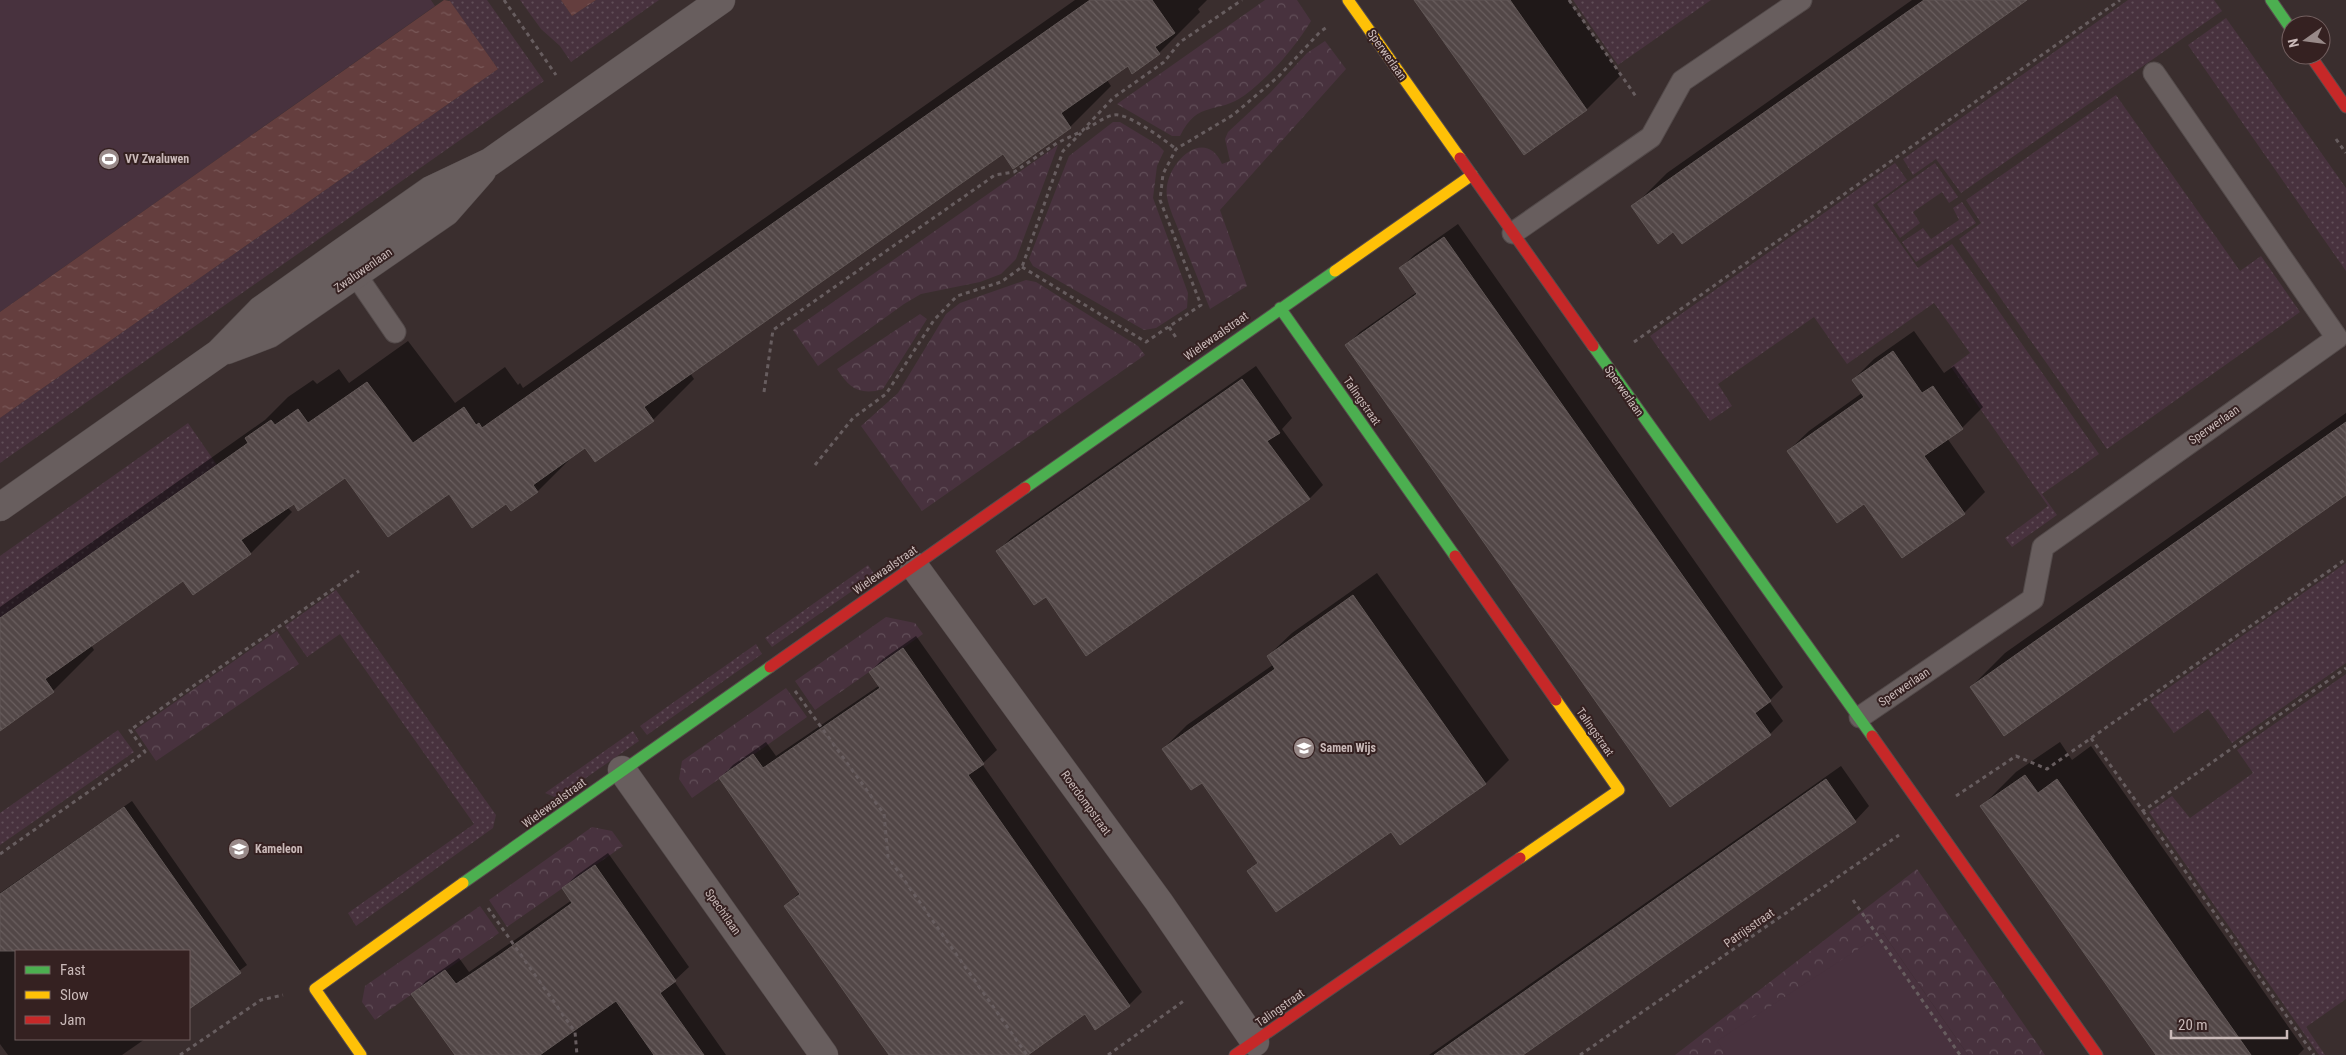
<svg xmlns="http://www.w3.org/2000/svg" width="2346" height="1055" font-family="'Roboto Condensed',sans-serif">
<style>
.grass{fill:url(#grass-dots)}
.forest{fill:url(#forest-crowns)}
.pitch{fill:#48323e}
.water{fill:url(#water-ripples)}
.shadow{fill:#0007}
.building{fill:url(#building-back-hatch);stroke:#615756}
.lines{fill:none;stroke-linecap:round;stroke-linejoin:round}
.lane-casing{stroke:#534a4a;stroke-width:23}
.street-casing{stroke:#534a4a;stroke-width:29}
.fast-casing{stroke:#574c4c;stroke-width:13}
.slow-casing{stroke:#574c4c;stroke-width:13}
.jam-casing{stroke:#574c4c;stroke-width:13}
.path{stroke:#675d5f;stroke-width:3;stroke-dasharray:4 4;stroke-linecap:butt}
.lane{stroke:#685e5e;stroke-width:21}
.street{stroke:#685e5e;stroke-width:28}
.fast{stroke:#4caf50;stroke-width:11}
.slow{stroke:#ffc107;stroke-width:11}
.jam{stroke:#c62828;stroke-width:11}
.labels{text-anchor:middle;dominant-baseline:central;stroke-width:4;stroke-linejoin:round;paint-order:stroke}
.street-label{font-size:12px;fill:#cabab9;stroke:#352121}
.poi-label{font-size:12px;font-weight:bold;fill:#cabab9;stroke:#352121;text-anchor:start}
</style>
<defs>
<pattern id="grass-dots" width="8" height="8" patternUnits="userSpaceOnUse" patternTransform="scale(1.25)"><rect width="8" height="8" fill="#48323e"/><path d="M2 2h.1M6 6h.1" fill="none" stroke="#614e58" stroke-width="1.8" stroke-linecap="round"/></pattern>
<pattern id="forest-crowns" width="20" height="18" patternUnits="userSpaceOnUse" patternTransform="scale(1.25)"><rect width="20" height="18" fill="#48323e"/><path d="M2 6a3 3 0 1 1 6 0M12 15a3 3 0 1 1 6 0" fill="none" stroke="#614e58"/></pattern>
<pattern id="water-ripples" width="26" height="14" patternUnits="userSpaceOnUse" patternTransform="scale(1.25)"><rect width="26" height="14" fill="#643e3e"/><path d="M2 4q2-2 4 0t4 0M15 11q2-2 4 0t4 0" fill="none" stroke="#795858"/></pattern>
<pattern id="building-back-hatch" width="6" height="6" patternUnits="userSpaceOnUse" patternTransform="scale(1.25)"><rect width="6" height="6" fill="#524747"/><path d="M-1 5l2 2M0 0l6 6M5-1l2 2" fill="none" stroke="#6a5f5f"/></pattern>
</defs>
<rect width="100%" height="100%" fill="#3a2e2e"/>
<path class="grass" d="M449,0H487L544,81L0,463V418L498,69Z
M520,0H561L572,16L596,0H659L571,62L560,46L541,29Z
M1573,0H1711L1618,65Z
M2128,0H2214L2222,11L1961,193L1936,159L1913,175L1903,159Z
M2226,18L2346,188V271L2188,45Z
M2116,95L2240,271L2261,256L2300,312L2107,449L1959,239L1981,223L1966,200Z
M1895,163L1907,180L1873,205L1918,268L1952,244L2099,454L2042,494L2057,515L2012,547L2005,538L2048,506L1951,367L1970,353L1934,303L1847,364L1814,317L1718,384L1732,406L1710,421L1650,336Z
M1935,163L1958,197L1949,203L1942,192L1913,212L1920,223L1900,238L1877,204Z
M1962,202L1976,223L1916,262L1902,242L1923,228L1931,239L1959,220L1953,208Z
M188,423L217,465L0,618V556Z
M2346,563V663L2232,743L2208,709L2174,733L2150,701Z
M868,565L875,575L772,647L765,638Z
M336,590L496,815L493,828L356,926L348,913L474,824L340,634L307,657L285,626Z
M756,644L762,654L647,735L640,726Z
M2346,674V999L2306,1027L2325,1055H2319L2149,812L2172,796L2190,818L2253,773L2237,750Z
M118,730L134,752L0,845V813Z
M633,731L639,741L557,798L545,793Z"/>
<path class="forest" d="M1265,0H1297L1311,21C1294,49 1271,75 1245,95C1218,115 1198,99 1180,136H1172L1117,104Z
M1325,41L1346,69L1220,210L1247,286L1210,309C1200,284 1190,259 1180,234C1176,223 1169,209 1167,197C1162,165 1205,124 1222,164L1230,161L1225,139L1228,132L1270,93L1307,53Z
M1113,122H1120L1158,145L1164,151L1157,166L1153,198L1188,293L1187,308L1156,328L1144,330L1033,266L1029,259L1069,156Z
M1058,145L1016,259L1001,274L980,282L921,294L904,304L818,366L793,330Z
M1026,280L1036,282L1138,346L1145,355L922,511L861,426L898,393L946,314L960,303Z
M920,314L927,319L883,389C860,396 849,388 837,369Z
M886,617L915,623L923,634L815,710L795,681Z
M277,631L299,664L156,761L135,730Z
M786,688L807,717L692,798L679,779L682,761Z
M592,827L612,831L623,846L507,927L489,900Z
M1917,869L2045,1055H1968L1883,933L1727,1055H1675Z
M480,906L499,933L375,1020L362,1002L365,986Z"/>
<path class="pitch" d="M0,0H431L435,6L0,312Z
M1883,933L1968,1055H1726L1717,1041Z"/>
<path class="water" d="M444,0L450,1L498,69L0,418V312Z
M561,0H596L572,16Z"/>
<path class="shadow" d="M1075,0H1207L1198,9L1200,12L1159,53L1128,64L1107,80L1111,86L1070,127L1003,153L690,373L694,379L653,420L585,446L575,454L538,491L512,509L506,502L346,477L287,507L292,512L251,553L193,593L184,580L91,645L94,650L53,691L0,729V607L265,420L288,397L313,380L317,384L339,369L349,383L408,341L455,403L505,367L518,385L520,383L523,388Z
M1416,0H1568L1621,75L1587,109L1524,153Z
M1912,0H2025L1674,231L1633,207L1667,173Z
M1458,224L1783,687L1769,701L1783,721L1770,734L1347,345L1360,332L1417,292L1401,268L1414,255Z
M1914,331L1944,373L1954,366L1983,407L1962,428L1947,438L1985,492L1964,513L1864,502L1788,451L1809,431L1862,393L1853,380L1874,359Z
M1256,366L1292,418L1282,429L1323,485L1310,498L1087,655L1046,595L998,551L1011,538Z
M2346,413V494L1971,687L2005,653Z
M1377,573L1509,760L1486,783L1400,843L1391,830L1249,871L1258,862L1202,782L1163,749L1187,725L1274,664L1268,656L1292,633Z
M916,636L997,750L982,764L1142,992L1129,1005L1085,1013L1025,1055H889L786,906L800,892L720,778L733,765L766,742L776,756L880,685L870,672L883,659Z
M2060,742L2072,760L2091,746L2304,1049L2298,1055H2157L1982,806L2016,772Z
M1841,766L1869,806L1855,821L1522,1055H1429Z
M132,801L247,965L189,1008V951H16V1039H145L122,1055H8L0,1044V893Z
M608,853L689,967L674,981L726,1055H456L413,994L426,981L459,958L469,972L572,900L563,888L577,875Z"/>
<path class="building" d="M1090,0H1152L1175,33L1155,47L1160,54L1132,74L1128,66L1061,113L1071,128L1013,169L1003,154L644,407L654,421L595,462L585,448L533,485L538,492L511,511L506,504L472,528L449,494L388,537L345,478L298,511L294,504L241,540L251,554L193,595L183,581L45,679L54,692L0,731V618L248,443L245,438L271,420L275,425L298,409L308,423L367,382L413,443L464,407L476,425L479,423L482,428Z
M1414,0H1510L1587,110L1524,155Z
M1924,0H2027L1682,244L1673,232L1658,244L1631,206Z
M1444,237L1771,701L1755,713L1771,735L1670,807L1345,345L1417,294L1399,268Z
M1893,351L1922,393L1933,386L1963,429L1924,456L1965,514L1902,558L1864,504L1837,523L1787,451L1864,397L1852,380Z
M1242,379L1280,433L1267,441L1310,499L1086,656L1046,597L1034,605L996,551Z
M2346,422V495L2004,736L1970,687Z
M1353,595L1486,784L1400,845L1391,832L1276,912L1247,871L1258,863L1202,783L1191,790L1162,749L1275,669L1267,656Z
M903,648L984,764L968,775L1130,1006L1095,1030L1085,1014L1028,1055H889L784,906L800,894L719,778L753,754L763,768L880,688L869,672Z
M2025,775L2038,793L2057,779L2251,1055H2156L1980,806Z
M1826,779L1856,822L1660,959L1523,1055H1434Z
M124,807L241,973L189,1009V951H0V894Z
M595,865L676,981L660,993L704,1055H654L616,1001L540,1055H455L411,994L445,970L456,984L501,954L572,903L562,888Z"/>
<g class="lines">
<g class="lane-casing">
<path id="lane" d="M1513,233L1651,137L1682,81L1801,0
M347,262L395,332
M1860,717L2033,599L2043,547L2337,338L2154,73"/>
</g>
<g class="street-casing">
<path id="street" d="M227,350L269,334L446,212L482,171
M0,507L219,353L261,310L341,253L431,190L490,162L721,0
M914,566L1159,902L1255,1042
M622,770L824,1055"/>
</g>
<g class="fast-casing">
<path id="fast" d="M2271,0L2291,29
M1280,308L1455,556
M1593,346L1872,736
M1025,488L1335,271
M463,883L770,667"/>
</g>
<g class="slow-casing">
<path id="slow" d="M1348,0L1460,158
M1335,271L1472,175
M1520,858L1619,790L1556,700
M361,1055L315,989L463,883"/>
</g>
<g class="jam-casing">
<path id="jam" d="M2310,55L2346,107
M1460,158L1593,346
M1455,556L1556,700
M770,667L1025,488
M1872,736L2097,1055
M1235,1055L1520,858"/>
</g>
<path class="path" d="M504,0L556,75
M1569,0L1637,98
M1086,129C1094,125 1105,116 1114,115C1127,112 1166,141 1176,149
M2336,139L2346,153
M1022,267L1146,342L1201,305L1160,200L1163,174L1176,149L1233,115L1279,76L1320,32L1327,27
M1169,327L1177,339
M1634,342L2120,0
M764,392L773,330L995,175L1014,172L1057,143L1082,131L1113,98L1164,62L1180,42L1242,0
M815,465L853,418L886,394L934,320L957,296L1001,282L1022,267L1063,151L1081,133
M795,691L884,814L888,857L1027,1055
M2091,738L2143,811L2346,668
M1956,796L2016,756L2047,769L2346,559
M2143,811L2314,1055
M0,854L145,752L130,730L359,571
M1853,900L1960,1055
M488,908L575,1032L577,1055
M180,1055L261,1000L283,995
M1108,1055L1185,1000
M1580,1055L1899,835"/>
<use href="#lane" class="lane"/>
<use href="#street" class="street"/>
<use href="#fast" class="fast"/>
<use href="#slow" class="slow"/>
<use href="#jam" class="jam"/>
</g>
<defs>
<g id="stadium-disc" transform="scale(1.125)"><circle r="9.5" fill="#988988" stroke="#352121"/><path d="M0-5a6.5 5 0 1 0 0 10a6.5 5 0 1 0 0-10ZM-3.5-1.8h7v3.6h-7Z" fill="#fff"/></g>
<g id="school-disc" transform="scale(1.125)"><circle r="9.5" fill="#988988" stroke="#352121"/><path d="M0-5L7-2L0 1L-7-2ZM-4 1L0 2.5L4 1V4Q0 6-4 4Z" fill="#fff"/></g>
</defs>
<g fill-rule="evenodd">
<use href="#stadium-disc" x="109" y="159"/>
<use href="#school-disc" x="1304" y="748"/>
<use href="#school-disc" x="239" y="849"/>
</g>
<g class="labels">
<g class="street-label">
<text transform="translate(1387 55) rotate(55)">Sperwerlaan</text>
<text transform="translate(363 270) rotate(-35)">Zwaluwenlaan</text>
<text transform="translate(1216 336) rotate(-35)">Wielewaalstraat</text>
<text transform="translate(1624 391) rotate(55)">Sperwerlaan</text>
<text transform="translate(1362 401) rotate(55)">Talingstraat</text>
<text transform="translate(2214 425) rotate(-35)">Sperwerlaan</text>
<text transform="translate(885 570) rotate(-35)">Wielewaalstraat</text>
<text transform="translate(1904 687) rotate(-34)">Sperwerlaan</text>
<text transform="translate(1595 732) rotate(55)">Talingstraat</text>
<text transform="translate(554 803) rotate(-36)">Wielewaalstraat</text>
<text transform="translate(1086 803) rotate(54)">Roerdompstraat</text>
<text transform="translate(723 912) rotate(55)">Spechtlaan</text>
<text transform="translate(1749 928) rotate(-35)">Patrijsstraat</text>
<text transform="translate(1280 1008) rotate(-35)">Talingstraat</text>
</g>
<g class="poi-label">
<text x="125" y="159">VV Zwaluwen</text>
<text x="1320" y="748">Samen Wijs</text>
<text x="255" y="849">Kameleon</text>
</g>
</g>
<rect x="15" y="950" width="175" height="90" fill="#352121" stroke="#715e5e"/>
<rect x="25" y="966" width="25" height="8" fill="#4caf50" stroke="#715e5e"/>
<text x="60" y="975" font-size="15" fill="#cabab9">Fast</text>
<rect x="25" y="991" width="25" height="8" fill="#ffc107" stroke="#715e5e"/>
<text x="60" y="1000" font-size="15" fill="#cabab9">Slow</text>
<rect x="25" y="1016" width="25" height="8" fill="#c62828" stroke="#715e5e"/>
<text x="60" y="1025" font-size="15" fill="#cabab9">Jam</text>
<g transform="translate(2306 40) rotate(256)"><circle r="24" fill="#352121" stroke="#715e5e"/>
<path d="M0-4L9 19L0 12L-9 19Z" fill="#988988"/>
<text y="-8" font-size="14" font-weight="bold" text-anchor="middle" fill="#cabab9">N</text>
</g>
<path d="M2171 1030v8h116v-8" fill="none" stroke="#cabab9" stroke-width="2.5"/>
<text x="2178" y="1030" font-size="15" fill="#cabab9" stroke="#352121" stroke-width="4" paint-order="stroke">20 m</text>
</svg>
